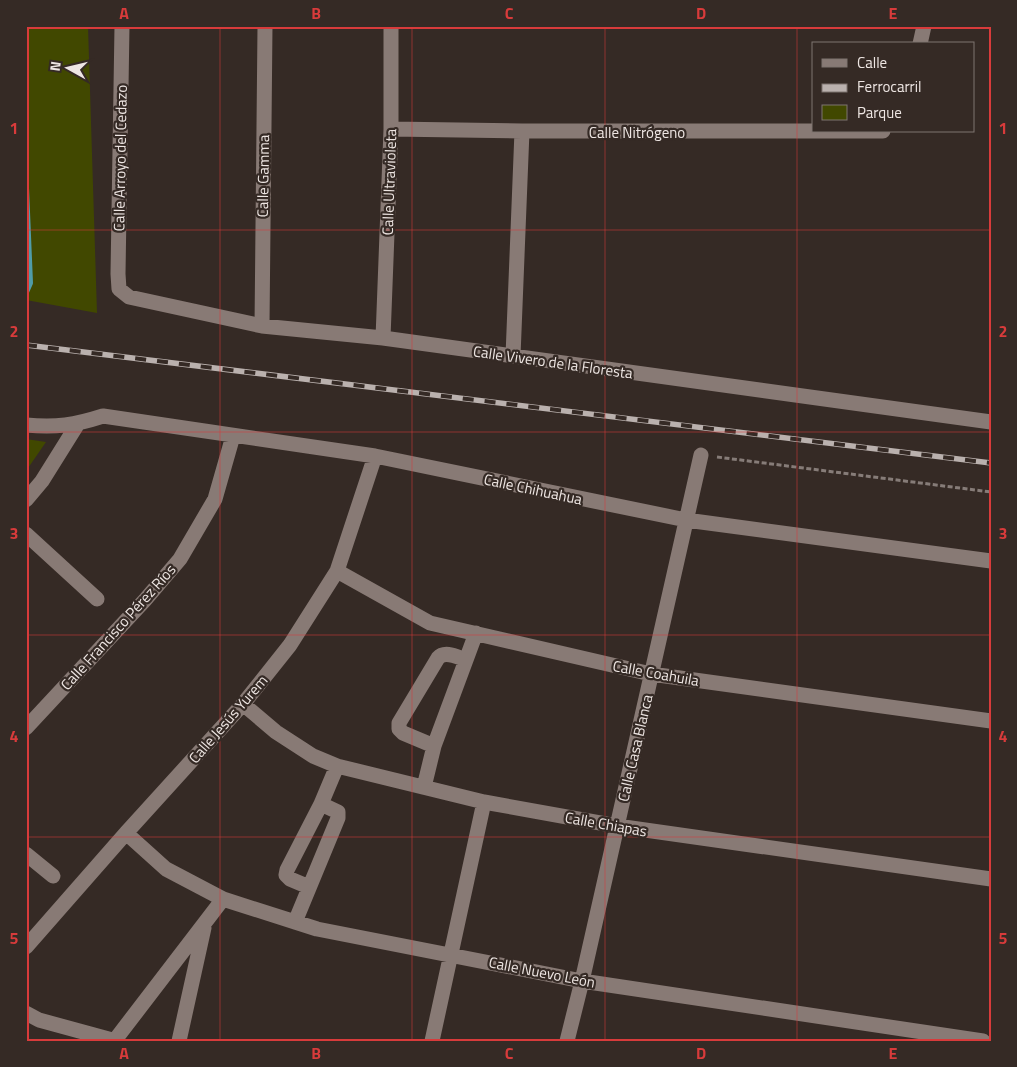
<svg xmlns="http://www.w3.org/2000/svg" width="1017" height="1067" font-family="'Titillium Web',sans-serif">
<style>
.green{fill:#414800}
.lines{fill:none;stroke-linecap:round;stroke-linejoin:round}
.stream{stroke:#509ca8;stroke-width:6}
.path{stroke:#867c78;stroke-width:3;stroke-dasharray:5 2.5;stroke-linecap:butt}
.minor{stroke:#887a75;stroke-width:15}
.rail-casing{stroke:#bab1ae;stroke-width:5.5}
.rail{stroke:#352a25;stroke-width:4;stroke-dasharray:11;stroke-linecap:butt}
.grid{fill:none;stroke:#d83b3b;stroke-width:1;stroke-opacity:0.55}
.labels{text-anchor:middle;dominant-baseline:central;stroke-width:4.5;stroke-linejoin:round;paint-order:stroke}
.street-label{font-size:15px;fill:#eee6e3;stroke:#352a25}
.neatline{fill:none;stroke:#d83b3b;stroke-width:2}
.grid-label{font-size:16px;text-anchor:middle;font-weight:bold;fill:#d83b3b}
</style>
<rect width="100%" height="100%" fill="#352a25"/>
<path class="green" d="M26,26H88L97,313L26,300Z
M26,439L46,442L26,471Z"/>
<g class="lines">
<path class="stream" d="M26,188L30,283L26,292"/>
<path class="path" d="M717,457L991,492"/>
<path class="minor" d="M122,26L118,274L119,289L129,297L262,326L383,338L991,422
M920,44L924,26
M391,129L522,131H883
M262,326L265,26
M383,338L391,129V26
M513,356L522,131
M26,425C56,428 75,425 103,416L375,456L686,520L991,561
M26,500L42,481L77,425
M26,534L97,599
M337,571L430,623L651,674L991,721
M243,704L276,732L313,756L337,766L484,802L617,826L991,879
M26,728L145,600L180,559L215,499L233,436
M434,746L403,733L399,729V723L438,658C445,650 457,657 466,660L476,633
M424,787L434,746L466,660
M126,833L166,869L223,899L317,929L582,981L983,1041
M26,854L53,876
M309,887L290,879L286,875L287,870L321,804L337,766
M295,922L338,818V812L321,804
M26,947L126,833L243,704L290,645L337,571L375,456
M26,1013L39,1020L116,1041
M115,1040L223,899
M179,1041L204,928
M432,1041L484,802
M567,1041L582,981L701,455"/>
<g class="rail-casing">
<path id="rail" d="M26,345L991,463"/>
</g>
<use href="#rail" class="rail"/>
</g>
<path class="grid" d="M220,26V1041M412,26V1041M605,26V1041M797,26V1041M26,230H991M26,432H991M26,635H991M26,837H991"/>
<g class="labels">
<g class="street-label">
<text x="637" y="132">Calle Nitrógeno</text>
<text transform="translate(120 158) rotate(-89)">Calle Arroyo del Cedazo</text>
<text transform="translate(263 176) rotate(-89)">Calle Gamma</text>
<text transform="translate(389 182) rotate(-88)">Calle Ultravioleta</text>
<text transform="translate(553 362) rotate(8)">Calle Vivero de la Floresta</text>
<text transform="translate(533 489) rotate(12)">Calle Chihuahua</text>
<text transform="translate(118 627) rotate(-48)">Calle Francisco Pérez Ríos</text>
<text transform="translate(656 673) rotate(10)">Calle Coahuila</text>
<text transform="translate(228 719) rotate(-49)">Calle Jesús Yurem</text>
<text transform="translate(635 748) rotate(-77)">Calle Casa Blanca</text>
<text transform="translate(606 824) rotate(10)">Calle Chiapas</text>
<text transform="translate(542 972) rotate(11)">Calle Nuevo León</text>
</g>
</g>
<rect width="1017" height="1067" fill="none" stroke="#352a25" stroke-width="55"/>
<rect x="812" y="42" width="162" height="90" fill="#352a25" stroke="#7f7571"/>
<rect x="822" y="59" width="25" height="8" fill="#887a75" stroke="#7f7571"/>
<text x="857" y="68" font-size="15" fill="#eee6e3">Calle</text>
<rect x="822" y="84" width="25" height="8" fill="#bab1ae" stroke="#7f7571"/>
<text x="857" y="92" font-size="15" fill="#eee6e3">Ferrocarril</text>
<rect x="822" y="105" width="25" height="15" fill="#414800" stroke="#7f7571"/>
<text x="857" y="118" font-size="15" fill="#eee6e3">Parque</text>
<g transform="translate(68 68) rotate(278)" stroke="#352a25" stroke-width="4" paint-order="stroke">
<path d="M0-4L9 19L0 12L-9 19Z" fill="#eee6e3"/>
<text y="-8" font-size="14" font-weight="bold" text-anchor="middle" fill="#eee6e3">N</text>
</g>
<rect x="28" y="28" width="962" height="1012" class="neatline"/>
<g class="grid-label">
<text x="124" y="19">A</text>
<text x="316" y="19">B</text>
<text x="509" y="19">C</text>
<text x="701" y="19">D</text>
<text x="893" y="19">E</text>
<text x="14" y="134">1</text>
<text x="1003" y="134">1</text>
<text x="14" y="337">2</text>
<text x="1003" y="337">2</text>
<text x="14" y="539">3</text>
<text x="1003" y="539">3</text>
<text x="14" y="742">4</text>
<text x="1003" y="742">4</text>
<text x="14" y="944">5</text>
<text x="1003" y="944">5</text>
<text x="124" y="1059">A</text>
<text x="316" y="1059">B</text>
<text x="509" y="1059">C</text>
<text x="701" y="1059">D</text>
<text x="893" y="1059">E</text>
</g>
</svg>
